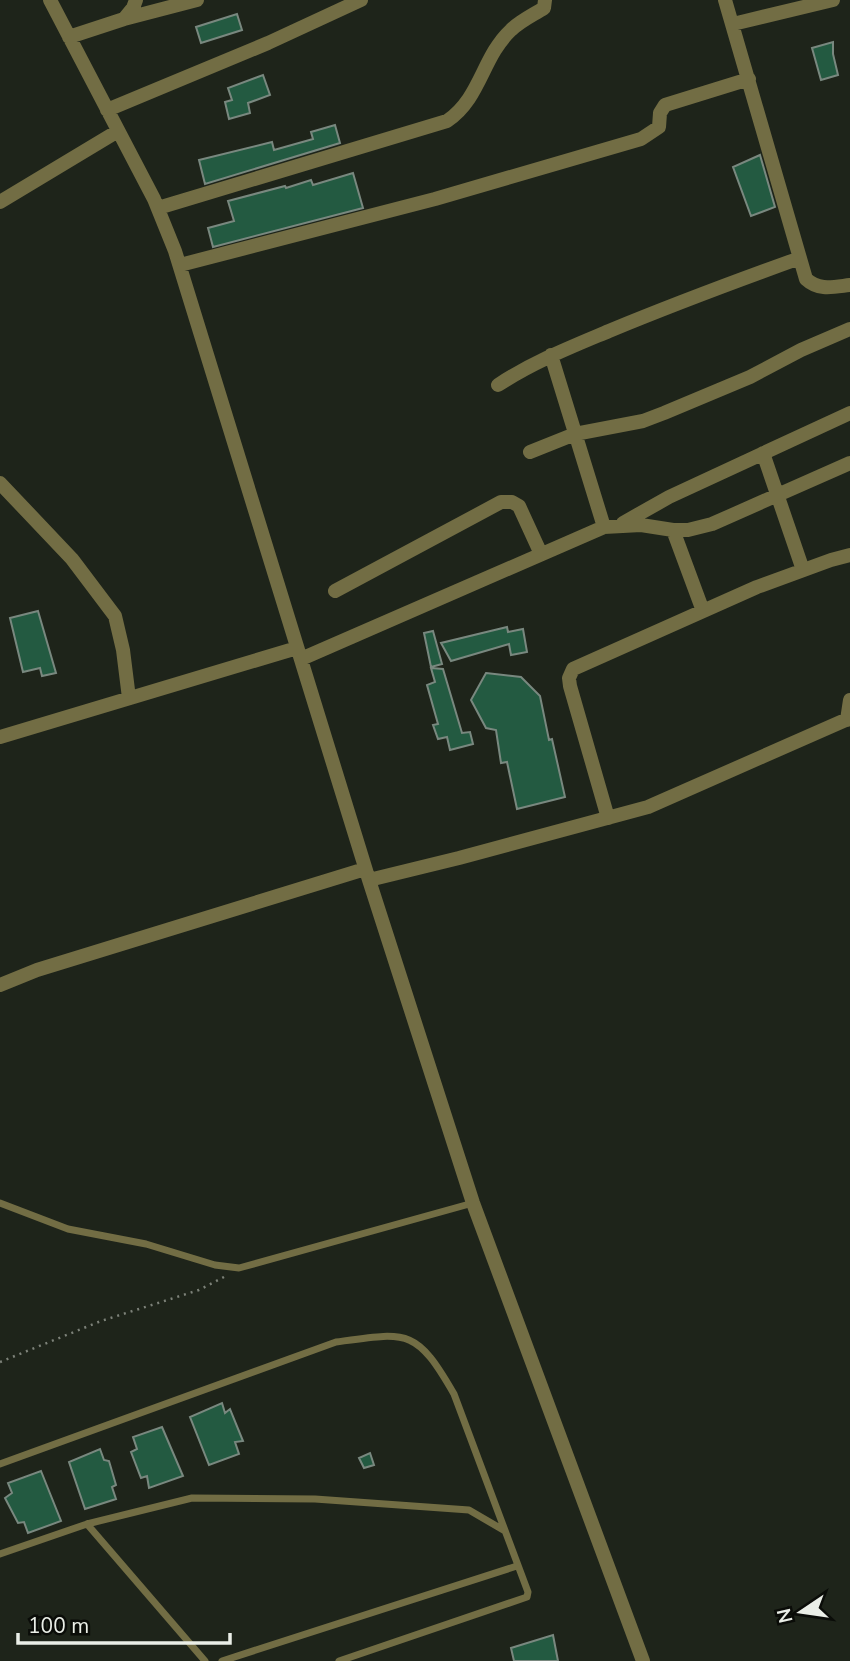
<svg xmlns="http://www.w3.org/2000/svg" width="850" height="1661" font-family="'Nunito Sans',sans-serif">
<style>
.building{fill:#235a41;stroke:#79887f;stroke-width:2}
.lines{fill:none;stroke-linecap:round;stroke-linejoin:round}
.path{stroke:#7d8279;stroke-width:2.5;stroke-dasharray:2 5;stroke-linecap:butt}
.service{stroke:#726d44;stroke-width:7}
.minor{stroke:#726d44;stroke-width:14}
</style>
<rect width="100%" height="100%" fill="#1e241a"/>
<path class="building" d="M237,14L242,30L201,43L196,27Z
M833,42V54L838,75L821,80L812,48Z
M263,75L270,95L248,103L250,113L229,119L225,102L232,100L228,88Z
M335,125L340,143L205,184L199,160L272,142L274,150L313,139L311,132Z
M760,155L775,207L751,216L733,167Z
M353,173L363,208L213,247L208,228L234,221L228,201L285,186L286,188L311,180L313,185Z
M38,611L56,673L42,676L40,668L23,672L10,618Z
M507,627L508,632L523,629L527,652L511,655L509,644L451,661L441,643Z
M433,631L442,664L431,667L424,633Z
M431,668L443,669L462,733L470,732L473,744L450,750L447,737L438,739L433,725L438,724L427,685L435,682Z
M486,673L521,677L540,696L549,740L552,739L565,797L517,809L507,762L501,763L496,730L486,728L471,700Z
M222,1403L225,1413L230,1409L243,1441L235,1442L239,1454L209,1465L190,1417Z
M162,1427L183,1476L149,1488L147,1476L141,1478L131,1452L137,1449L133,1437Z
M100,1449L104,1460L109,1461L116,1485L112,1487L116,1499L85,1509L69,1462Z
M370,1453L374,1465L364,1468L359,1458Z
M41,1471L61,1521L28,1533L24,1522L18,1523L5,1498L12,1493L8,1483Z
M553,1635L558,1661H514L511,1648Z"/>
<g class="lines">
<path class="path" d="M0,1362L101,1321L199,1290L224,1277"/>
<path class="service" d="M0,1203L68,1229L146,1244L215,1265L239,1268L473,1203
M0,1464L336,1342C408,1332 416,1328 454,1394L528,1592L527,1597L339,1661
M87,1524L205,1661
M0,1554L87,1524L192,1498L315,1499L469,1510L505,1531
M222,1661L517,1566"/>
<path class="minor" d="M50,0L154,199L175,251L369,880L473,1203L643,1661
M725,0L806,279C819,291 833,287 850,285
M124,19L197,0
M733,24L833,0
M69,37L124,19L133,8L136,0
M107,110L268,43L361,0
M0,202L118,131
M158,208L447,121C481,98 482,57 511,30C520,21 533,15 544,8L545,0
M180,265L435,199L641,139L659,127L660,113L665,105L749,79
M551,355L604,527
M498,385C533,362 571,347 609,331C672,305 736,281 800,258
M530,452L575,434L643,421L664,413L750,377L801,350L850,329
M763,453L803,570
M0,483L72,559L115,616L123,650L129,698
M623,523L669,497L850,413
M673,530L703,611
M335,591L501,502H512L519,506L541,554
M301,659L604,527L641,525L673,530H688L712,524L850,463
M847,720L850,700
M0,737L297,648
M608,818L570,686L569,678L573,669L757,587L831,560L850,555
M369,880L459,858L648,807L850,718
M0,985L37,970L365,869"/>
</g>
<g transform="translate(801 1612) rotate(257)" stroke="#0a0c08" stroke-width="5" paint-order="stroke">
<path d="M0-5L12 26L0 18L-12 26Z" fill="#eaeee7"/>
<text y="-10" font-size="19" font-weight="bold" text-anchor="middle" fill="#eaeee7">N</text>
</g>
<path d="M18 1633v10h212v-10" fill="none" stroke="#eaeee7" stroke-width="3.5"/>
<text x="28" y="1633" font-size="21" fill="#eaeee7" stroke="#0a0c08" stroke-width="5" paint-order="stroke">100 m</text>
</svg>
